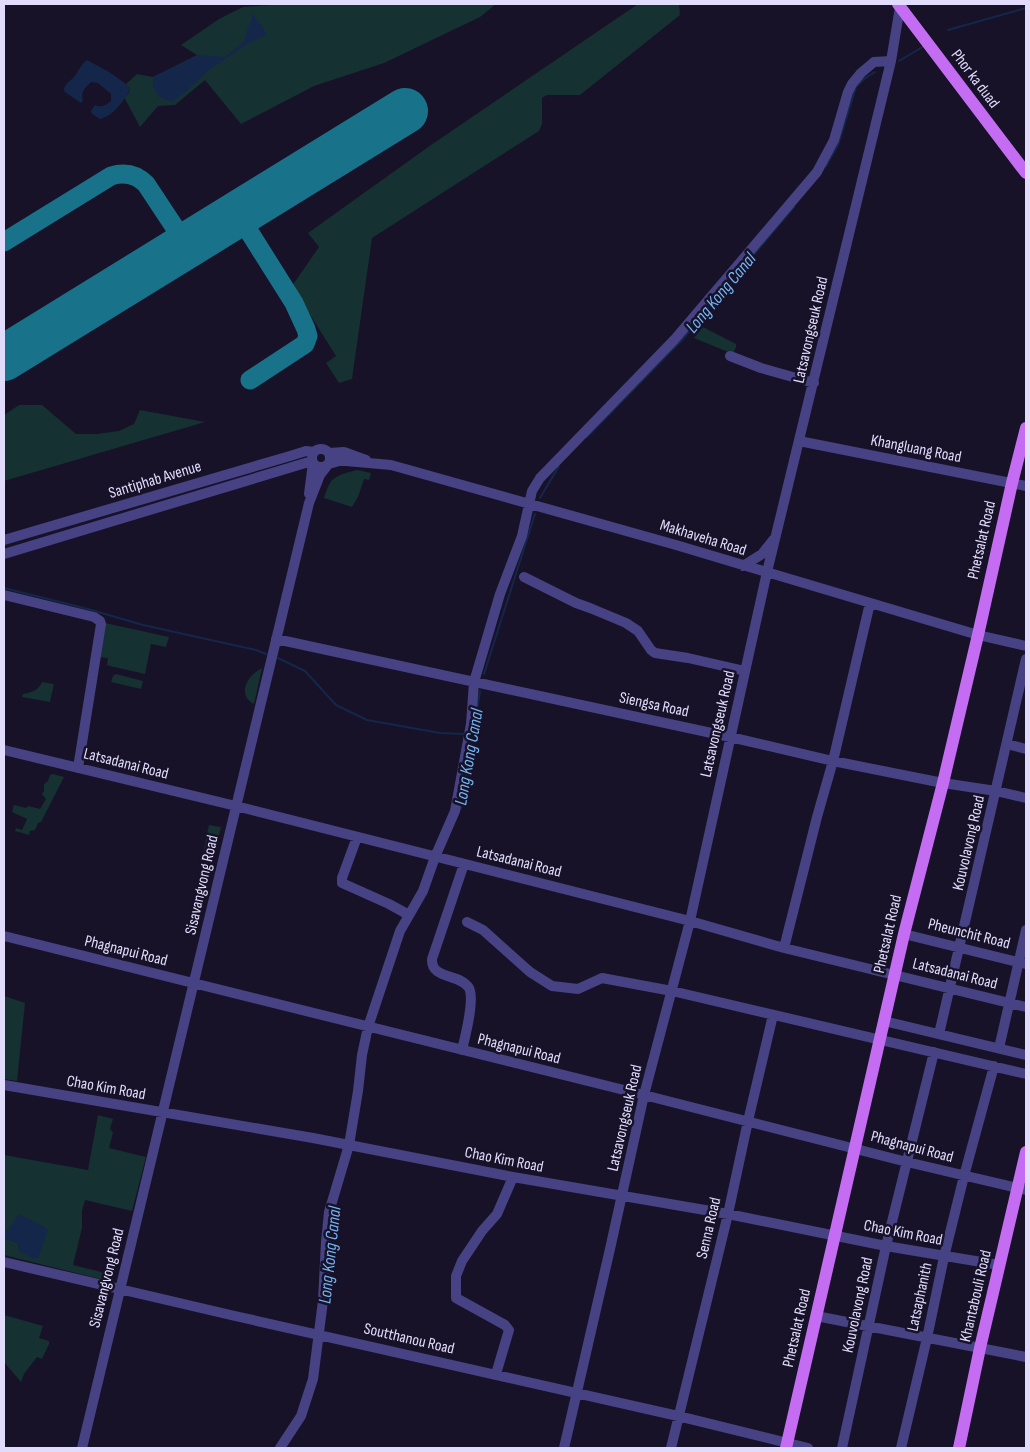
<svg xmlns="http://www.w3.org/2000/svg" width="1030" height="1452" font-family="'Sofia Sans Condensed',sans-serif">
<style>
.green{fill:#163131;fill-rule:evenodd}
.water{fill:#14274b}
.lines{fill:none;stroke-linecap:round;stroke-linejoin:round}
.stream{stroke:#14274b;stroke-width:2}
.taxiway{stroke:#18728a;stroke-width:19}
.runway{stroke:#18728a;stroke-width:46}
.minor{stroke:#464283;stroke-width:10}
.major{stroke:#c46df3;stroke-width:12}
.labels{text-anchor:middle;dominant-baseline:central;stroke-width:5;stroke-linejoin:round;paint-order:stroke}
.street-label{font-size:16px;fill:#e1dcfc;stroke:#171228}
.water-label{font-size:18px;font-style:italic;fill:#73b5f3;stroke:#171228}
</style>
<rect width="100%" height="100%" fill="#171228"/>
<path class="green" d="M286,4H496L480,17L384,63L314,86L241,124L205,80L175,105L158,106L140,127L124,97L128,94L130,89L126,84L137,74L153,77L197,55L181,45L219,19L243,7Z
M638,4H679L680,15L580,95H547L542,98V124L539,131L372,238L352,379L339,383L326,363L336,356L292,286L319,247L308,233L431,145Z
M703,327L736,344V347L733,354L694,338Z
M19,405H42L76,434H97L119,431L134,424L140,410L205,422L4,481V415Z
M357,470L371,473L369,480L364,479L358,497L352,507L324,498C331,475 336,476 357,470Z
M105,623L169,637L166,647L151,644L145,674L110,666L107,665L108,658L98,657Z
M262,668L254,704C236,694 248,675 262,668Z
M116,674L143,681L141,689L111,682L113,676Z
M42,682L54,684L50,702L22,697L23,694C31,693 39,690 42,682Z
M53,774L64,777L41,822L38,823L35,830L30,831L29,835L15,831L16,828L22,830L27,819L12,812L14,805L26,808L28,806L40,809L46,799L42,794L44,791V784L48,781L50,775Z
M209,825L221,827L213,861L202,858Z
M4,996L25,1003L17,1081L4,1079Z
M98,1115L113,1119L110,1129L113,1132L109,1148L146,1157L132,1211L85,1200L82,1211V1228L73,1265L109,1274L108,1281L4,1255V1155L88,1170ZM48,1229L19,1251L18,1243L4,1238Z
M4,1315L43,1326L39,1338L49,1341V1344L42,1359L37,1357L24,1374L21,1382L4,1362Z"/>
<path class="water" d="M253,14L263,28L266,35L247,44L210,69L183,94L172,102L159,97L153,87V77L198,55L225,57L244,41Z
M87,60L109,72L126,84L130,89C124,101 113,116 100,119L92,114L91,111L95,105C101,108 107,105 111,101V94L98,83L91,82C85,88 80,92 83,101L81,103L65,92L64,89C66,83 70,81 74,77C79,71 80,65 87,60Z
M19,1214L48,1229L38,1258L34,1259L19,1251L18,1243L4,1238L7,1231Z"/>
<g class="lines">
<path class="stream" d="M948,30L1026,8
M899,61L924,46
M826,166L838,145L856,87L864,79L875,72
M587,437L682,340L794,207
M540,498L559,466
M4,588L88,609L143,625L256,650L266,654
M278,658L305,671L336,705L367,720L440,733L464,734
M484,674L535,514
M476,717L480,691
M460,810L465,800L474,737"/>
<path class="taxiway" d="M238,214L294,303L306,329L308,336L305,344L250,380
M4,242L111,176C124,172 136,174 146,184L187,246"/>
<path class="runway" d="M4,358L405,111"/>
<path class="minor" d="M730,356L761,368L814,383
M799,441L1026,486
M312 458a9 9 0 1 1 18 0a9 9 0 1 1-18 0Z
M329,453L344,452L366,460
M329,464L339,461H346L391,465L676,545L978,635L1026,646
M309,494L313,463
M4,540L290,456L306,451L314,452
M4,554L312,461
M743,566L762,554L773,540
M524,577L576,603L590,608L626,623L638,631L651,650L655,653L688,658L745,671
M4,595L94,617L100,621L101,624L78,768
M276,639L730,737L833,761L943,783L996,791L1026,798
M1007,744L1026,749
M4,750L236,806L690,921L784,948L1026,1007
M357,837L342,878V883L389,904L409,915
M467,922L483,930L530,972L552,986L578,989L602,978L672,991L1026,1074
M904,934L1026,964
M4,936L644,1095L907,1162L1026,1190
M784,948L817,817L833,761L870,603
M884,1021L1026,1055
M939,1034L1026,659
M999,1048L1026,930
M462,1050C465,1037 475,1000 469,988C460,973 431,980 432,959L464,864
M4,1085L313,1138L513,1177L728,1214L886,1246L999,1265
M4,1262L235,1316L678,1416L808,1448
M816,1316L1026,1357
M496,1374L509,1330L505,1325L456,1298V1276L462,1261L482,1231L497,1214L513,1177
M82,1448L309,503L320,475L327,466
M280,1448L301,1416L313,1379L323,1301L326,1242L329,1212L349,1145L358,1091L362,1055L368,1027L400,931L423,891L435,857L455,811L471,724L474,682L500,594L522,536L532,491L540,478L675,339L817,172L834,140L848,92L852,84L861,73L874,62L891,61
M564,1448L610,1249L644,1095L690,921L767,572L891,61L900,7
M671,1448L728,1214L748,1121L773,1015
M842,1448L886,1246L934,1052
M901,1448L927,1338L944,1257L964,1176L994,1066"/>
<path class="major" d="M898,4L1026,173
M786,1448L904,934L943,783L978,635L1012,483L1026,428
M959,1448L980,1348L1026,1152"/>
</g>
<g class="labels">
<g class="street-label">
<text transform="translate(975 79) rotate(53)">Phor ka duad</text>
<text transform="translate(811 330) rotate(-77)">Latsavongseuk Road</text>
<text transform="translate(916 449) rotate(11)">Khangluang Road</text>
<text transform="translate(155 480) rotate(-17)">Santiphab Avenue</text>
<text transform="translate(703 538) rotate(17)">Makhaveha Road</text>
<text transform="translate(982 540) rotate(-77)">Phetsalat Road</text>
<text transform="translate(654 705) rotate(12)">Siengsa Road</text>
<text transform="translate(718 724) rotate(-77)">Latsavongseuk Road</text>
<text transform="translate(126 764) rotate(14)">Latsadanai Road</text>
<text transform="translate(969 843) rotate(-77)">Kouvolavong Road</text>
<text transform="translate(519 862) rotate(14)">Latsadanai Road</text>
<text transform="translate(202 885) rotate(-77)">Sisavangvong Road</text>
<text transform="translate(888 934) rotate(-77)">Phetsalat Road</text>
<text transform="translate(969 934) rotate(14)">Pheunchit Road</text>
<text transform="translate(126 951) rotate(14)">Phagnapui Road</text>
<text transform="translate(955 974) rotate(14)">Latsadanai Road</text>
<text transform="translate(519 1049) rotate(14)">Phagnapui Road</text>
<text transform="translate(106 1088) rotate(10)">Chao Kim Road</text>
<text transform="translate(625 1118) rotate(-77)">Latsavongseuk Road</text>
<text transform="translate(912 1147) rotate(15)">Phagnapui Road</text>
<text transform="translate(504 1160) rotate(11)">Chao Kim Road</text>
<text transform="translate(709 1228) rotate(-77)">Senna Road</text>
<text transform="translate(903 1233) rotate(11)">Chao Kim Road</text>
<text transform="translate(107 1278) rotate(-76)">Sisavangvong Road</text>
<text transform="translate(976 1296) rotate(-77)">Khantabouli Road</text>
<text transform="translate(920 1297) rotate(-78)">Latsaphanith</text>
<text transform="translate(858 1305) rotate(-78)">Kouvolavong Road</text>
<text transform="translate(797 1328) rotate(-77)">Phetsalat Road</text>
<text transform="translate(409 1339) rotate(13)">Soutthanou Road</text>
</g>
<g class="water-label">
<text transform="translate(721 293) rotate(-50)">Long Kong Canal</text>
<text transform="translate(469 757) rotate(-80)">Long Kong Canal</text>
<text transform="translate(330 1255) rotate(-84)">Long Kong Canal</text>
</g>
</g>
<rect width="1030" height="1452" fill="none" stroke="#e1dcfc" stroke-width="10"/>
</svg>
